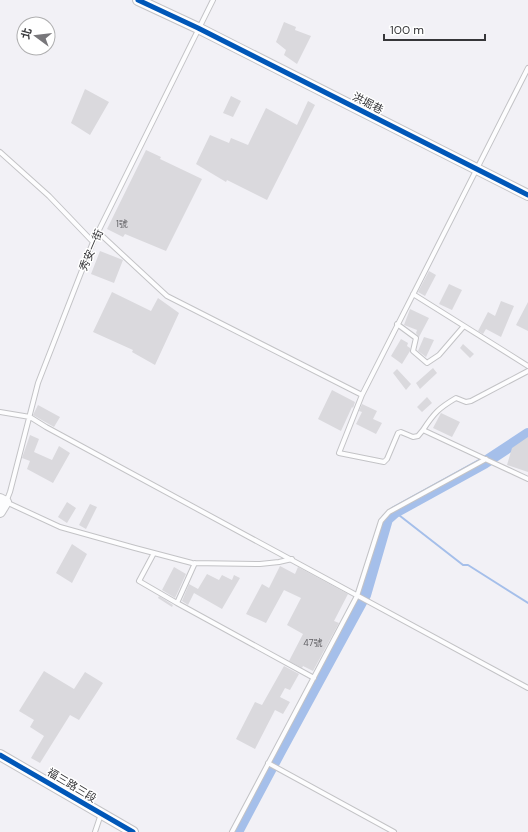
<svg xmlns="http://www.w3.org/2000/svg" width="528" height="832" font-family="'DM Sans','Noto Sans TC',sans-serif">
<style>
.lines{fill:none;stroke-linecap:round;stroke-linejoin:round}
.stream{stroke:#a5bfea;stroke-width:2}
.river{stroke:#a5bfea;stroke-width:12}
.building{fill:#dad9dd}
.service-casing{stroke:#c3c3c6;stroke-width:6}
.tertiary-casing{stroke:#c3c3c6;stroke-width:12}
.service{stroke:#fdfdfe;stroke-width:4}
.tertiary{stroke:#fdfdfe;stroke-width:10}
.cycleway-casing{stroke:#fff;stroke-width:8}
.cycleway{stroke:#0057b8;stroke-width:5}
.labels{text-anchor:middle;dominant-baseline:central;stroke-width:3;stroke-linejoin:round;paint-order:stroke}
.number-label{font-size:9px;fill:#616064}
.street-label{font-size:11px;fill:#363639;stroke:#fff}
</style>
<rect width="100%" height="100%" fill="#f2f1f6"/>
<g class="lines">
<path class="stream" d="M395,512L463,565H468L528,603"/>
<path class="river" d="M237,832L279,753L365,595L387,519L395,512L484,463L528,434"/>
</g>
<path class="building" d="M284,22L296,27L295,30L311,36L297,64L284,55L286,50L276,42Z
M85,89L109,102L90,135L71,123Z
M231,96L241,101L233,117L223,113Z
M308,101L315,105L267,200L227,180L226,182L196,164L210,135L229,143L231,138L248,145L266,108L297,125Z
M146,150L161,157L160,159L202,179L166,251L125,234L123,237L107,229Z
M100,251L123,260L114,283L91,274Z
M429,271L436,275L425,296L418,292Z
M449,284L462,290L452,310L439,304Z
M112,292L151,311L158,298L179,313L155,365L132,352L133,350L93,332Z
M501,301L514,306L501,337L486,329L483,334L478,331L488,312L495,316Z
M528,302V331L516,325Z
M410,309L429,318L419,337L416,333L417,330L404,325Z
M424,337L434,340L426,357L418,351Z
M401,339L408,343L407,346L410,348V351L402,364L391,356Z
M463,344L474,354L470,358L460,348Z
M433,368L437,373L420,389L416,383Z
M397,369L411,384L406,390L393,373Z
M332,390L355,402L353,408L352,407L341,431L318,419Z
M427,397L432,403L422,412L417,407Z
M362,404L377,411L373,419L382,423L376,434L356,424L362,412L359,411Z
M38,405L60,417L54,427L33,415Z
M441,413L460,422L452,437L433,428Z
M30,435L39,439L34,452L52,460L59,446L70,453L53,483L27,469L30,461L22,458Z
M528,437V472L507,465L512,448Z
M67,502L76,508L67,523L58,517Z
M90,504L97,507L86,529L79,525Z
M72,544L87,554L72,583L56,573Z
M280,566L295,574L298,567L348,594L334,621L339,623L313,671L303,666L302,668L289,661L303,634L287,625L301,598L284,590L266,623L246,614L262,584L269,588Z
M174,567L186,574L175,598L162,590Z
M207,574L219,580L222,575L232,580L234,575L240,578L222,609L194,593L188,605L182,601L189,584L198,589Z
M159,596L173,605L172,607L158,598Z
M284,666L299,674L290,690L285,688L280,697L290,702L283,714L275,710L255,749L236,739L255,702L262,705Z
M44,671L74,689L85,672L103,683L79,720L70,715L40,763L31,758L44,736L30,727L34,720L19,711Z"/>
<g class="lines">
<g class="service-casing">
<path id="service" d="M213,0L93,242L38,383L10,492L6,502L60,527L135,548L192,563L260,564L279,562L292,559
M528,68L362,395L339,453L384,462L387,459L398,433L401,432L413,437L418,436L423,430L528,479
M0,152L49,196L93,242
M98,232L167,296L362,395
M413,294L528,366
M397,324L416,338L413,351L427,363L439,355L464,326
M0,412L30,417L46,427C207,513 367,601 528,688
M423,430C434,413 439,408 456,398L466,402L471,401L528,371
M154,553L139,581L177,603
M195,563L177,603L314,678
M268,763L394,832
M95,832L101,814
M232,832L357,596L381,521L389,512L486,459"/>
</g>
<g class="tertiary-casing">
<path id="tertiary" d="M138,0L198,28L528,195
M0,499L6,502L0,512
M0,755L133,832"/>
</g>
<use href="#service" class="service"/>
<use href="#tertiary" class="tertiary"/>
<g class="cycleway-casing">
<path id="cycleway" d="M138,0L198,28L528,195
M0,755L133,832"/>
</g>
<use href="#cycleway" class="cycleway"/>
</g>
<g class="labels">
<g class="number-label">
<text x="122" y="224">1號</text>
<text x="313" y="643">47號</text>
</g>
<g class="street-label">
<text transform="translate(368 103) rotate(27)">洪堀巷</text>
<text transform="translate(91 250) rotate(-67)">秀安一街</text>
<text transform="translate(72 785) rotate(31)">福三路三段</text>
</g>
</g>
<g transform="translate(36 36) rotate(285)"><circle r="19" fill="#ffffff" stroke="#afafb0"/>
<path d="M0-3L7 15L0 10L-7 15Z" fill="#78777b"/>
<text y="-6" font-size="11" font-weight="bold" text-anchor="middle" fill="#363639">北</text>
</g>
<path d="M384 34v6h101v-6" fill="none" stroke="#363639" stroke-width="2"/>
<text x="390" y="34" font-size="12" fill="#363639" stroke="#ffffff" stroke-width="3" paint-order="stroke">100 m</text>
</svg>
